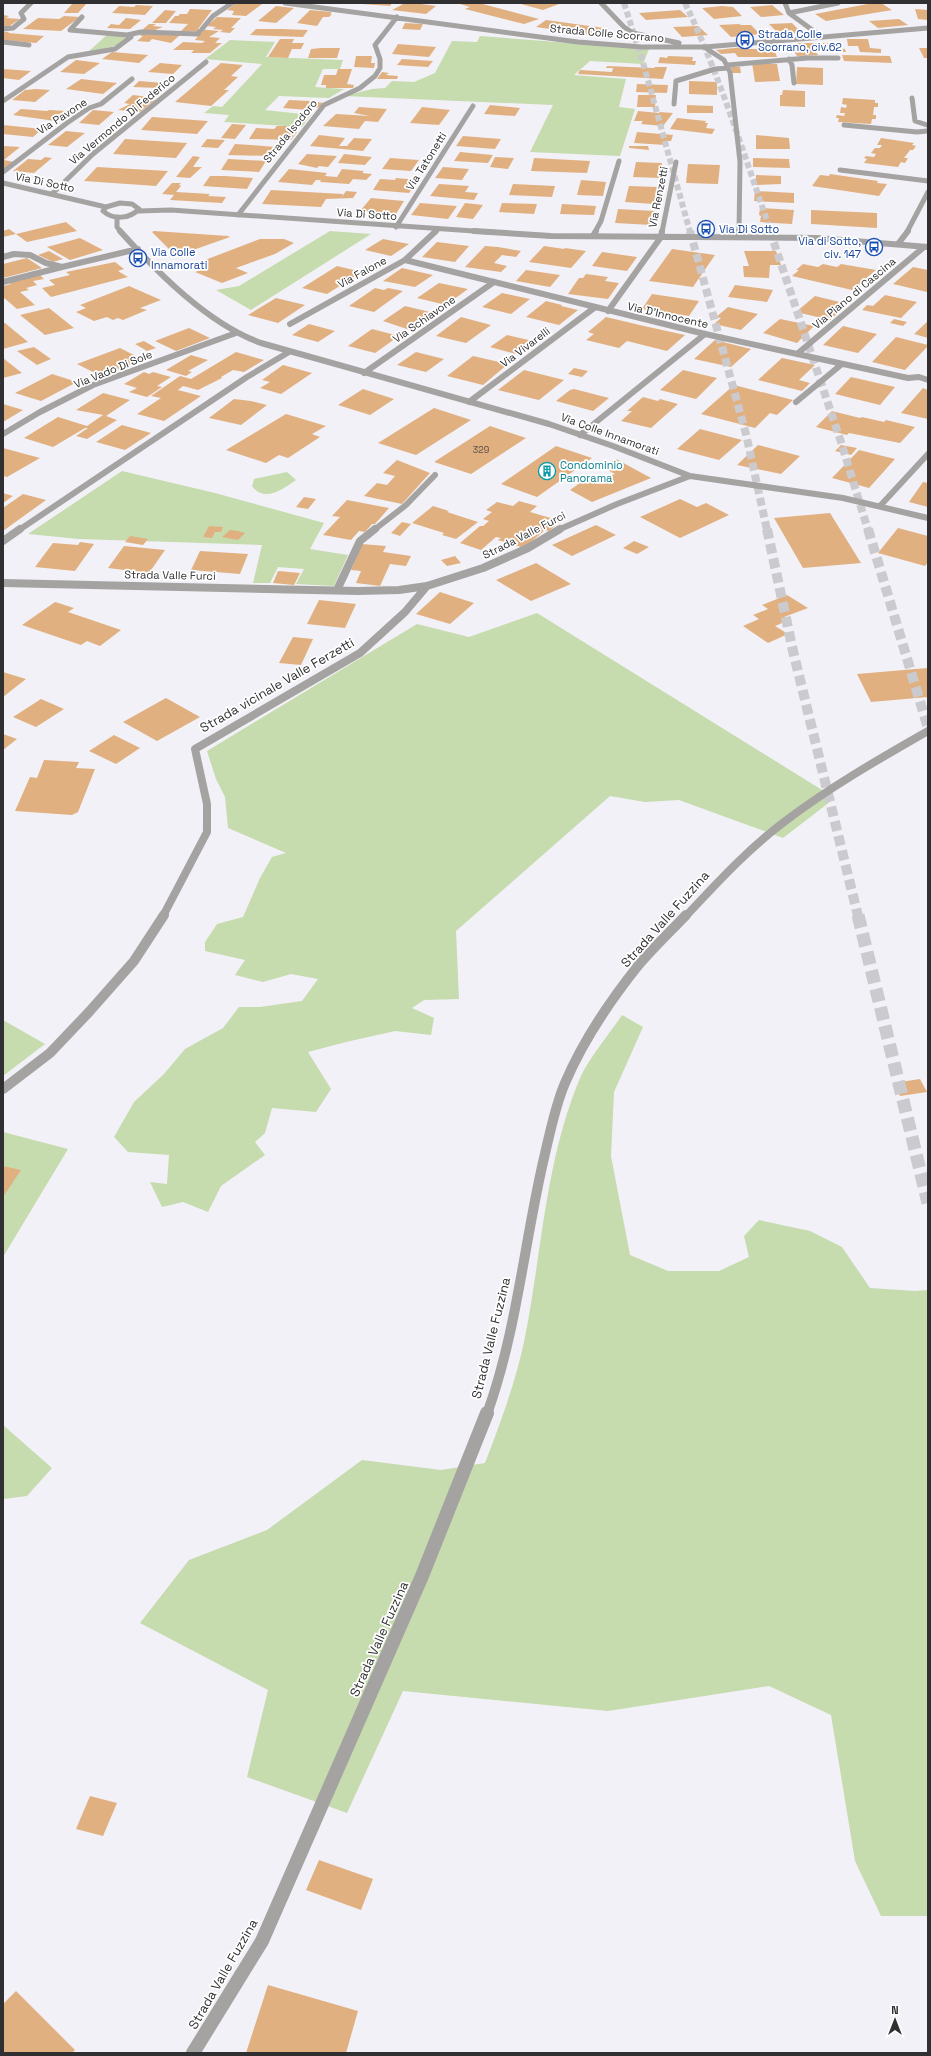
<svg xmlns="http://www.w3.org/2000/svg" width="931" height="2056" font-family="'Space Grotesk',sans-serif">
<style>
.green{fill:#c6dbae}
.building{fill:#e1b081}
.lines{fill:none;stroke-linecap:round;stroke-linejoin:round}
.highway-tunnel-far3{stroke:#cbcacf;stroke-width:6;stroke-dasharray:6 3;stroke-linecap:butt}
.highway-tunnel-far2{stroke:#cbcacf;stroke-width:8;stroke-dasharray:8 4;stroke-linecap:butt}
.highway-tunnel-far1{stroke:#cbcacf;stroke-width:10;stroke-dasharray:10 5;stroke-linecap:butt}
.highway-tunnel{stroke:#cbcacf;stroke-width:13;stroke-dasharray:13 6;stroke-linecap:butt}
.minor-far4{stroke:#a5a2a2;stroke-width:5}
.minor-far3{stroke:#a5a2a2;stroke-width:6}
.minor-far2{stroke:#a5a2a2;stroke-width:8}
.minor-far1{stroke:#a5a2a2;stroke-width:10}
.minor{stroke:#a5a2a2;stroke-width:14}
.labels{text-anchor:middle;dominant-baseline:central;stroke-width:3.5;stroke-linejoin:round;paint-order:stroke}
.far-number-label{font-size:9px;fill:#5c4f45}
.far-street-label{font-size:11px;fill:#302f31;stroke:#fff}
.far-transit-label{font-size:11px;fill:#164399;stroke:#fff;text-anchor:start}
.far-culture-label{font-size:11px;fill:#0d838f;stroke:#fff;text-anchor:start}
.street-label{font-size:13px;fill:#302f31;stroke:#fff}
</style>
<rect width="100%" height="100%" fill="#f2f1f7"/>
<path class="green" d="M108,34L128,38L115,46L88,52Z
M480,36L649,49L643,64L590,61L574,75L626,79L619,107L635,109L620,156L530,152L553,105L344,96L372,89L385,88L392,81L414,82L435,73L452,41L477,42Z
M230,40L275,42L266,57L343,60L340,69H323L315,87L344,89L329,98L279,96L265,110L311,115L302,127L224,122L229,115L204,113L213,106L222,107L262,64L205,59Z
M330,231L371,234L251,310L216,290L239,286Z
M122,471L215,493L324,523L310,549L348,555L334,586L296,584L304,569L278,567L270,583H253L262,545L79,539L28,534Z
M287,472L296,480C283,489 264,503 252,486L254,479Z
M537,613L835,798L783,838L679,800L645,802L610,796L456,931L459,999L424,1000L412,1008L434,1018L431,1035L395,1031L346,1042L308,1052L331,1089L316,1112L272,1108L265,1133L255,1142L265,1155L221,1186L208,1212L183,1202L162,1207L150,1182L167,1184L169,1155L128,1152L114,1137L134,1102L164,1074L185,1049L223,1028L239,1007H260L302,1001L318,979L291,974L263,982L235,975L245,960L205,951V942L217,924L243,917L260,878L272,857L286,853L228,828L225,797L216,779L207,751L417,624L469,637Z
M622,1015L643,1027L614,1092L611,1156L630,1255L668,1271H719L749,1257L744,1236L759,1220L810,1231L842,1247L870,1288L915,1291L928,1290V1916H881L855,1861L831,1715L769,1686L608,1711L403,1691L347,1813L247,1777L268,1690L140,1623L189,1560L267,1530L362,1460L441,1470L485,1463C500,1424 515,1384 524,1342C542,1254 545,1159 581,1076C590,1057 610,1033 622,1015Z
M3,1020L45,1044L3,1076Z
M3,1132L68,1149L3,1257Z
M3,1425L52,1468L27,1496L3,1499Z"/>
<path class="building" d="M73,3H87L78,13H64Z
M236,3H256L262,4L246,16L232,15L234,11L227,10Z
M348,3H392L390,6Z
M405,3H414L436,6L426,14L392,10Z
M464,3H479L539,19L524,24L465,9L470,7L460,4Z
M517,3H553L559,4L543,10Z
M873,3H881L892,10L826,21L815,14Z
M136,5L153,6L145,15L112,13L119,6L134,7Z
M772,5L784,15L761,17L750,7Z
M276,6L294,8L276,23L258,21Z
M722,6L733,7L742,16L714,19L702,8Z
M190,9L212,10L198,29L219,31L209,37L220,38L215,43H222L210,53H191L194,50H173L183,42L202,43L205,41L195,40L201,32L181,31L188,24L169,23L175,16H178L180,14H187Z
M915,9L928,10V20L918,19Z
M165,10L176,11L166,23H152Z
M310,10L332,12L330,14H332L329,17H323L317,26L297,23Z
M680,10L688,17L646,20L639,13Z
M3,15L9,16L6,18L20,19L8,27H3Z
M64,16L80,17L61,31L23,29L38,18L59,19Z
M217,17L241,18L231,28H235L230,33L220,32L223,30L213,29L216,27L207,26Z
M126,18L141,20L130,29L107,28L111,24L119,25Z
M899,19L908,25L878,28L869,21Z
M546,20L604,28L600,31L612,33L606,37L536,27Z
M405,23L423,24L420,30L402,29Z
M792,23L802,33L779,34L769,24Z
M149,24H156L153,26L163,27L155,30H142Z
M739,24L741,25H751L760,34L731,37L719,25Z
M698,26L708,35L682,37L673,27Z
M256,29H281L308,30L303,37L250,35Z
M3,32H9L8,33L44,36L36,43L3,40Z
M143,33L180,35L171,43L152,39L149,42L137,41L143,36H140Z
M280,39H294L292,43H304L301,49H292L288,58L268,57Z
M847,39H868L870,48L881,49V53L860,52L858,46H848Z
M798,43H830L833,46L812,47L818,55L797,56L792,48L801,47Z
M398,44L436,47L429,57L392,54Z
M762,44H786L788,47H774L778,52H775L777,57H738L735,53L721,54L716,50L744,47L745,49H766Z
M321,48H340L337,58H308L311,49Z
M831,48L845,49L846,52H825L822,49Z
M919,48H928V58H924Z
M112,52L148,55L139,63L102,59Z
M842,55L890,56L892,63L844,61Z
M356,56H372L371,63H375L374,68L354,67Z
M668,56L693,57L692,61H696L695,65L658,63L660,57L667,58Z
M402,59L433,61L428,67L397,65Z
M76,60L100,63L84,74L60,72Z
M160,63L182,65L173,74L148,72Z
M221,63L243,65L231,76L238,77L224,90H229L211,106L175,102Z
M752,63L777,64L780,81L755,82Z
M607,66L654,68L655,67H667L663,79L578,74L580,70L612,72L613,68H606Z
M731,67H740L741,73H732Z
M797,67L823,68V85L796,84Z
M3,69L31,71L19,80L3,78Z
M338,69H352L347,84L354,85L353,88H326V85H321L324,75H336Z
M382,72L389,73L386,75L398,76L397,79H377Z
M81,79L117,83L103,94L66,89Z
M139,81L164,83L159,88L133,87Z
M689,81L717,82V95L689,94Z
M637,84L668,85L667,93L636,92Z
M36,89L50,90L35,102L12,100L25,90Z
M783,90L805,91V107L780,106V95H782Z
M133,95L149,97L147,99L155,100L140,112L118,110L130,104L124,103Z
M638,95H656L655,107H637Z
M843,98L875,100V103H878V107H874L873,115H876V119H872L871,124L838,122L839,118H836L837,115L844,116L845,113H840L841,107L846,108L847,105L842,104Z
M289,100L310,101L323,103L320,107L308,110L283,108Z
M490,105L520,108L515,116L484,114Z
M687,105L713,106V113H687Z
M359,107L387,109L378,122L365,121L359,129L323,126L336,114L370,116L354,113Z
M422,107L450,110L439,125L410,123Z
M21,109L47,111L49,110L67,111L55,121L13,115Z
M93,110L114,112L99,125L79,123Z
M638,111L659,113L660,112L673,113L663,126L641,124L643,121H634Z
M152,117L208,121L197,134L141,130Z
M677,118L706,121L705,123H708L706,128L715,129L712,134L670,129Z
M232,124L246,125L235,139L221,138Z
M3,125L42,129L33,137L3,134Z
M277,126H289L286,131L297,132L291,140L249,139L256,128L274,129Z
M66,131L85,133L67,147L48,145Z
M637,132L673,135L671,141H668L666,145L634,143Z
M319,135L345,138L339,146H347L354,138L372,139L363,151L310,146Z
M756,135L789,138L790,149H756Z
M463,136L501,139L495,149L456,146Z
M881,138L914,143L912,145L916,146L913,150H910L904,158H908L905,163L901,162L898,167L864,163L867,159L864,158L866,156L874,157L876,154L871,153L875,148H880L882,145H877Z
M125,139L187,143L176,158L113,154Z
M207,139L225,140L218,148L201,147Z
M235,144L251,145L276,147L270,156L228,155Z
M3,146L20,147L4,160L14,162L3,170Z
M629,146H648L649,150L629,148Z
M460,152L493,155L488,163L454,161Z
M307,154L337,156L328,167L319,166L317,168L298,164Z
M344,154L372,157L365,165L338,163Z
M193,156L200,157L193,167H202L190,178L176,177Z
M45,157L52,158L34,173L13,171L28,159L41,160Z
M495,157L514,158L508,169L490,167Z
M390,158L419,160L411,171L382,169Z
M534,158L590,161L587,173L531,171Z
M753,158L789,159L790,168L753,167Z
M228,159L266,161L259,172L221,170Z
M636,162L662,163L660,178L633,177Z
M688,164L720,165L718,184L686,183Z
M97,167L168,171L156,186L84,181Z
M443,167L469,169L462,180L435,178Z
M289,169L327,173L325,176L337,177L342,169L364,171L362,173L372,174L366,180L353,179L349,184L320,182L321,180H316L312,185L278,182Z
M830,174L878,181L877,183L887,184L879,196L812,186L820,175L829,176Z
M756,175L781,176V184L756,185Z
M210,176H225L253,178L247,189L203,186Z
M396,178L418,180L409,193L373,190L380,179L395,180Z
M581,180L606,182L603,196L577,195Z
M172,183H181L179,185L181,186L176,192L210,194L208,196L226,197L222,203L170,200L174,195L162,194Z
M439,184L469,186L465,192L478,193L474,200L430,196Z
M513,184L555,186L552,197L509,195Z
M629,186L657,187L654,204L625,202Z
M271,190L343,194L341,198L346,191L357,192L353,198L326,199L321,207L262,204Z
M755,191L794,193V203L754,201Z
M371,198L404,201L396,214L360,211Z
M420,203L457,206L448,219L411,215Z
M465,203L483,205L473,219L456,217Z
M502,203L537,204L534,214L499,212Z
M562,204L596,206L594,215L560,214Z
M760,208L794,210L792,224L760,222L761,216L759,215Z
M618,209L655,211L652,225L615,223Z
M811,210L877,213V228L811,224Z
M66,222L77,231L27,242L16,234L3,237V231L9,229L16,234Z
M154,231L228,236L230,237L176,256L152,232Z
M80,238L103,250L70,260L47,247Z
M260,239H284L294,243L275,254L236,268L248,273L222,283L195,272L203,269L192,265Z
M383,239L409,244L391,256L365,250Z
M437,242L469,246L455,262L422,257Z
M485,246L498,247L521,251L516,257L502,255L494,263L507,266L501,272L465,267Z
M544,246L564,249L565,248L586,251L571,268L529,262Z
M672,249L715,255L693,287L649,281Z
M49,251L63,259L53,262L38,255Z
M744,251H776L781,265H770L769,278L744,277L743,266H749Z
M602,252L637,257L627,271L592,266Z
M27,258L42,268L3,278V264Z
M115,262L124,269L118,271L128,277L51,297L42,288L55,285L49,280L70,275L66,272Z
M803,264L818,267L823,264L837,267L841,264L876,270L852,290L792,276L799,270H796Z
M337,266L362,272L327,294L302,288Z
M913,267L928,270L927,292L893,284Z
M402,268L433,275L415,287L383,281Z
M526,270L560,275L550,287L516,281Z
M39,274L44,279L33,281L37,285L26,288L29,290L20,292L35,305L17,309L3,297V286L11,284L8,282Z
M586,274L608,277L605,281L619,283L608,299L568,294L579,278H583Z
M439,283L468,289L446,305L417,298Z
M735,285L773,290L767,302L728,297Z
M129,286L161,300L140,308L147,310L123,320L118,318L113,320L107,317L94,321L76,312L86,308L80,305Z
M375,288L384,290L388,288L403,291L374,312L349,306Z
M502,293L530,299L511,314L482,307Z
M652,294L699,301L689,316L642,309Z
M885,295L917,302L901,318L862,310L867,305L873,306Z
M815,296L848,304L830,320L796,312Z
M276,298L305,305L278,323L248,315Z
M546,301L562,305L561,306L578,310L559,325L526,317Z
M405,306L434,313L410,330L383,321Z
M728,307L758,314L741,330L714,324L721,318L716,317Z
M49,308L74,328L45,335L20,315Z
M461,317L491,325L466,343L436,336Z
M606,317L644,326L685,335L667,351L627,341L619,348L586,340L594,334L588,332Z
M780,319L814,326L797,343L763,333Z
M894,319L907,322L903,326L890,323Z
M928,321V338L914,334Z
M3,323H5L28,342L3,349Z
M309,324L335,331L318,342L292,335Z
M843,326L877,334L858,353L823,345Z
M189,328L210,338L176,351L155,341Z
M372,329L399,336L375,353L348,346Z
M507,335L533,341L516,354L490,347Z
M896,337L928,345V346L905,370L872,362Z
M715,340L751,349L731,367L694,359Z
M144,341L156,348L147,351L135,344Z
M34,347L51,359L37,365L17,351Z
M120,348L144,360L101,376L77,364Z
M236,352L264,360L244,372L233,370L221,377L222,378L198,390L183,386L178,390L201,396L164,421L137,414L161,398L151,396L180,376L191,379Z
M416,352L444,359L426,372L397,365Z
M191,355L208,360L188,371L192,372L186,376L166,370Z
M473,356L508,364L483,385L447,376Z
M3,358L22,373L3,378Z
M782,358L815,365L799,380L810,383L802,391L758,380Z
M283,365L312,373L281,394L260,388L270,382L262,380Z
M574,368L588,371L582,377L568,374Z
M524,370L564,380L539,400L498,390Z
M683,370L717,378L696,399L660,390Z
M144,372L149,374L153,372L171,377L157,386L162,387L147,397L129,392L137,388L124,384Z
M52,374L77,382L41,401L15,393Z
M851,377L895,387L880,405L835,394Z
M734,385L793,400L777,415L770,413L755,428L701,414Z
M923,388L928,390V419L901,413Z
M363,389L394,399L370,415L338,405Z
M574,389L609,398L593,411L556,401L570,390Z
M103,393L130,400L106,416L117,420L87,439L76,436L88,428H85L53,447L24,438L58,417L87,426L103,415L76,410Z
M643,397L658,401L660,399L678,404L651,428L621,421L632,411H627Z
M234,399L251,401L267,405L241,425L209,418Z
M3,404L23,410L3,422Z
M434,408L471,420L416,455L378,443Z
M832,411L860,418L862,417L884,422L886,420L915,427L900,443L849,433L847,435L816,427Z
M286,414L326,426L312,434L320,437L288,458L279,455L266,463L226,450Z
M122,425L151,433L125,450L96,442Z
M490,426L526,438L471,474L434,462Z
M700,429L742,440L719,460L677,449Z
M758,445L800,456L781,474L737,465Z
M841,445L857,448L851,455L835,451Z
M556,446L592,458L537,497L501,484Z
M3,448L40,458L7,477L3,476Z
M859,450L895,459L869,488L832,478Z
M616,459L651,478L592,502L570,490L590,476L599,480L615,474L602,467Z
M397,460L430,473L402,504L364,496L377,483L387,485L395,476L383,473Z
M923,482L928,483V507L909,502Z
M3,493L13,496L3,503Z
M23,494L46,500L3,531V508Z
M304,497L316,499L308,509L296,507Z
M680,499L697,507L706,503L729,515L680,538L640,517Z
M347,500L389,508L375,524H372L365,532L359,531L351,540L323,535L340,517L332,516Z
M519,501L537,506L530,512L561,521L549,531L545,530L524,548L498,540L501,538L496,537L481,550L460,543L480,526H483L489,521L483,519L492,512L486,510L497,502L513,506Z
M433,506L449,511L447,512L478,522L456,539L442,535L444,533L412,523Z
M830,513L861,563L803,568L774,518Z
M402,522L411,524L400,536L391,533Z
M596,525L616,535L572,556L552,545Z
M209,526L223,527L221,532H215L212,538L203,537Z
M898,528L928,536V562L925,566L878,553Z
M230,530L238,531L245,533L238,540L222,537Z
M130,536L148,539L143,545L125,542Z
M634,541L649,547L637,554L623,548Z
M80,542L94,544L75,571L35,567L53,543L78,545Z
M362,544L386,546L383,552L411,556L406,566L390,564L380,586L356,583L361,571L351,570Z
M124,546L165,550L149,573L108,568Z
M200,551L248,554L240,574L191,570Z
M455,556L461,563L447,566L441,560Z
M536,563L571,584L531,601L496,580Z
M278,571L300,573L294,585L273,583Z
M440,592L474,603L450,624L416,614Z
M787,595L808,608L784,617L789,620L775,626L788,634L768,643L743,626L759,619L753,615L768,609L762,605Z
M319,600L356,604L345,628L307,624Z
M55,602L74,608L68,612L121,630L100,646L87,641L81,645L22,625Z
M293,637L313,639L301,665L279,663Z
M927,668L928,697L871,702L857,674Z
M3,672L26,679L3,697Z
M166,698L200,717L157,741L123,722Z
M41,699L64,709L36,727L13,717Z
M3,734L17,739L3,750Z
M114,735L140,748L116,764L89,751Z
M44,760L79,762L76,768L95,769L78,812L72,815L15,811L30,777L37,778Z
M920,1079L927,1092L900,1096L894,1083Z
M3,1166L21,1170L3,1197Z
M90,1796L117,1803L103,1836L76,1829Z
M319,1860L373,1879L361,1910L306,1890Z
M268,1985L358,2011L346,2053H246Z
M16,1991L75,2050L72,2053H3V2004Z"/>
<g class="lines">
<path class="highway-tunnel-far3" d="M624,3L644,66L690,232
M685,3C720,76 744,155 771,232"/>
<path class="highway-tunnel-far2" d="M690,231L746,434L767,530
M770,231L841,442L868,530"/>
<path class="highway-tunnel-far1" d="M767,529L793,651L858,916
M868,529L928,728"/>
<path class="highway-tunnel" d="M858,915L928,1203"/>
<path class="minor-far4" d="M285,3L578,42L642,47H705L928,28
M601,3L624,27L633,33L679,43
M785,3L789,13L822,37
M789,13L838,3
M3,29L13,28L24,19L21,13L31,3
M202,29L213,16L232,3
M127,35L141,32L198,34L199,32
M3,42L29,45
M704,47L724,60L730,72L740,162L739,232
M789,59L792,65L794,83
M728,65L807,58H838
M912,98L915,121L927,125
M3,101L68,57L115,49L131,37L127,35L70,30L82,17
M674,104L676,81L715,69L729,68
M844,125L917,132L927,131
M840,170L928,181
M3,172L67,123L89,108L101,104L132,79
M3,183L106,207
M52,194L93,154L206,62
M120,203L132,204L139,209C130,219 113,220 103,211L106,207Z
M139,211L171,210L488,232
M238,215L324,105L360,88L375,76L380,68V59L375,45L397,17
M117,217V227L121,232
M396,227L473,106
M435,232L438,229
M595,232L601,221L619,161
M662,232L676,162
M907,232L928,192"/>
<path class="minor-far3" d="M120,231C157,272 208,324 261,343L549,424L613,446L690,476L843,498L928,518
M474,231L551,236L817,238L928,247
M593,236L596,231
M739,237V231
M898,244L908,231
M3,257L14,254L30,255L46,263L62,267L138,249
M405,260L705,334L908,378L919,377L928,380
M3,282L62,267
M608,311L661,237L662,231
M290,324L405,260L436,231
M797,354L924,247
M364,373L494,282
M469,402L594,308
M796,402L842,364
M3,434L40,412L93,385L236,333
M580,435L705,334
M880,506L928,454
M19,530L247,377L289,352
M374,530L406,505L435,475
M558,530L617,504L690,476"/>
<path class="minor-far2" d="M3,541L20,529
M3,583L358,591L399,590L427,586L483,568L528,548L560,529
M337,590L360,541L375,529
M163,916L207,832V804L195,749L360,653L405,612L427,586
M686,916C717,883 748,849 784,822C830,787 879,759 928,731"/>
<path class="minor-far1" d="M3,1089L50,1053L89,1012L134,961L164,915
M487,1414C517,1331 524,1243 544,1158C550,1133 555,1106 565,1083C582,1043 610,1001 637,967C652,949 670,932 686,915"/>
<path class="minor" d="M193,2053L262,1941L422,1576L487,1413"/>
</g>
<defs>
<g id="bus-ring" transform="scale(0.9)"><circle r="9.5" fill="#fff" stroke="#1a4fb4" stroke-width="1.5"/><path d="M-5-6H5V4H4V6H2V4H-2V6H-4V4H-5ZM-3.5-4V0h7V-4ZM-3.5 1.2v1.5H-2V1.2ZM2 1.2v1.5H3.5V1.2Z" fill="#1a4fb4"/></g>
<g id="building-ring" transform="scale(0.9)"><circle r="9.5" fill="#fff" stroke="#0f9aa8" stroke-width="1.5"/><path d="M-4-6H4V6H1V3H-1V6H-4ZM-2.5-4.3h1.7v1.8h-1.7ZM.8-4.3h1.7v1.8H.8ZM-2.5-1h1.7V.8h-1.7ZM.8-1h1.7V.8H.8Z" fill="#0f9aa8"/></g>
</defs>
<g fill-rule="evenodd">
<use href="#bus-ring" x="745" y="40"/>
<use href="#bus-ring" x="706" y="229"/>
<use href="#bus-ring" x="874" y="247"/>
<use href="#bus-ring" x="138" y="258"/>
<use href="#building-ring" x="547" y="471"/>
</g>
<g class="labels">
<g class="far-number-label">
<text x="481" y="450">329</text>
</g>
<g class="far-street-label">
<text transform="translate(607 33) rotate(5)">Strada Colle Scorrano</text>
<text transform="translate(62 116) rotate(-33)">Via Pavone</text>
<text transform="translate(122 119) rotate(-40)">Via Vermondo Di Federico</text>
<text transform="translate(290 131) rotate(-51)">Strada Isodoro</text>
<text transform="translate(426 161) rotate(-58)">Via Tatonetti</text>
<text transform="translate(45 182) rotate(12)">Via Di Sotto</text>
<text transform="translate(658 197) rotate(-79)">Via Renzetti</text>
<text transform="translate(367 214) rotate(4)">Via Di Sotto</text>
<text transform="translate(362 272) rotate(-29)">Via Falone</text>
<text transform="translate(854 293) rotate(-40)">Via Piano di Cascina</text>
<text transform="translate(668 315) rotate(13)">Via D'Innocente</text>
<text transform="translate(424 319) rotate(-35)">Via Schiavone</text>
<text transform="translate(525 347) rotate(-37)">Via Vivarelli</text>
<text transform="translate(113 369) rotate(-22)">Via Vado Di Sole</text>
<text transform="translate(610 434) rotate(20)">Via Colle Innamorati</text>
<text transform="translate(524 535) rotate(-27)">Strada Valle Furci</text>
<text transform="translate(170 575) rotate(1)">Strada Valle Furci</text>
</g>
<g class="far-transit-label">
<text x="758" y="34">Strada Colle<tspan x="758" dy="13">Scorrano, civ.62</tspan></text>
<text x="719" y="229">Via Di Sotto</text>
<text x="861" y="241" text-anchor="end">Via di Sotto,<tspan x="861" dy="13">civ. 147</tspan></text>
<text x="151" y="252">Via Colle<tspan x="151" dy="13">Innamorati</tspan></text>
</g>
<g class="far-culture-label">
<text x="560" y="465">Condominio<tspan x="560" dy="13">Panorama</tspan></text>
</g>
<g class="street-label">
<text transform="translate(277 685) rotate(-30)">Strada vicinale Valle Ferzetti</text>
<text transform="translate(665 919) rotate(-48)">Strada Valle Fuzzina</text>
<text transform="translate(491 1338) rotate(-76)">Strada Valle Fuzzina</text>
<text transform="translate(379 1639) rotate(-66)">Strada Valle Fuzzina</text>
<text transform="translate(223 1974) rotate(-60)">Strada Valle Fuzzina</text>
</g>
</g>
<rect width="931" height="2056" fill="none" stroke="#302f31" stroke-width="8"/>
<g transform="translate(895 2020)" stroke="#ffffff" stroke-width="3" paint-order="stroke">
<path d="M0-3L7 15L0 10L-7 15Z" fill="#302f31"/>
<text y="-6" font-size="11" font-weight="bold" text-anchor="middle" fill="#302f31">N</text>
</g>
</svg>
